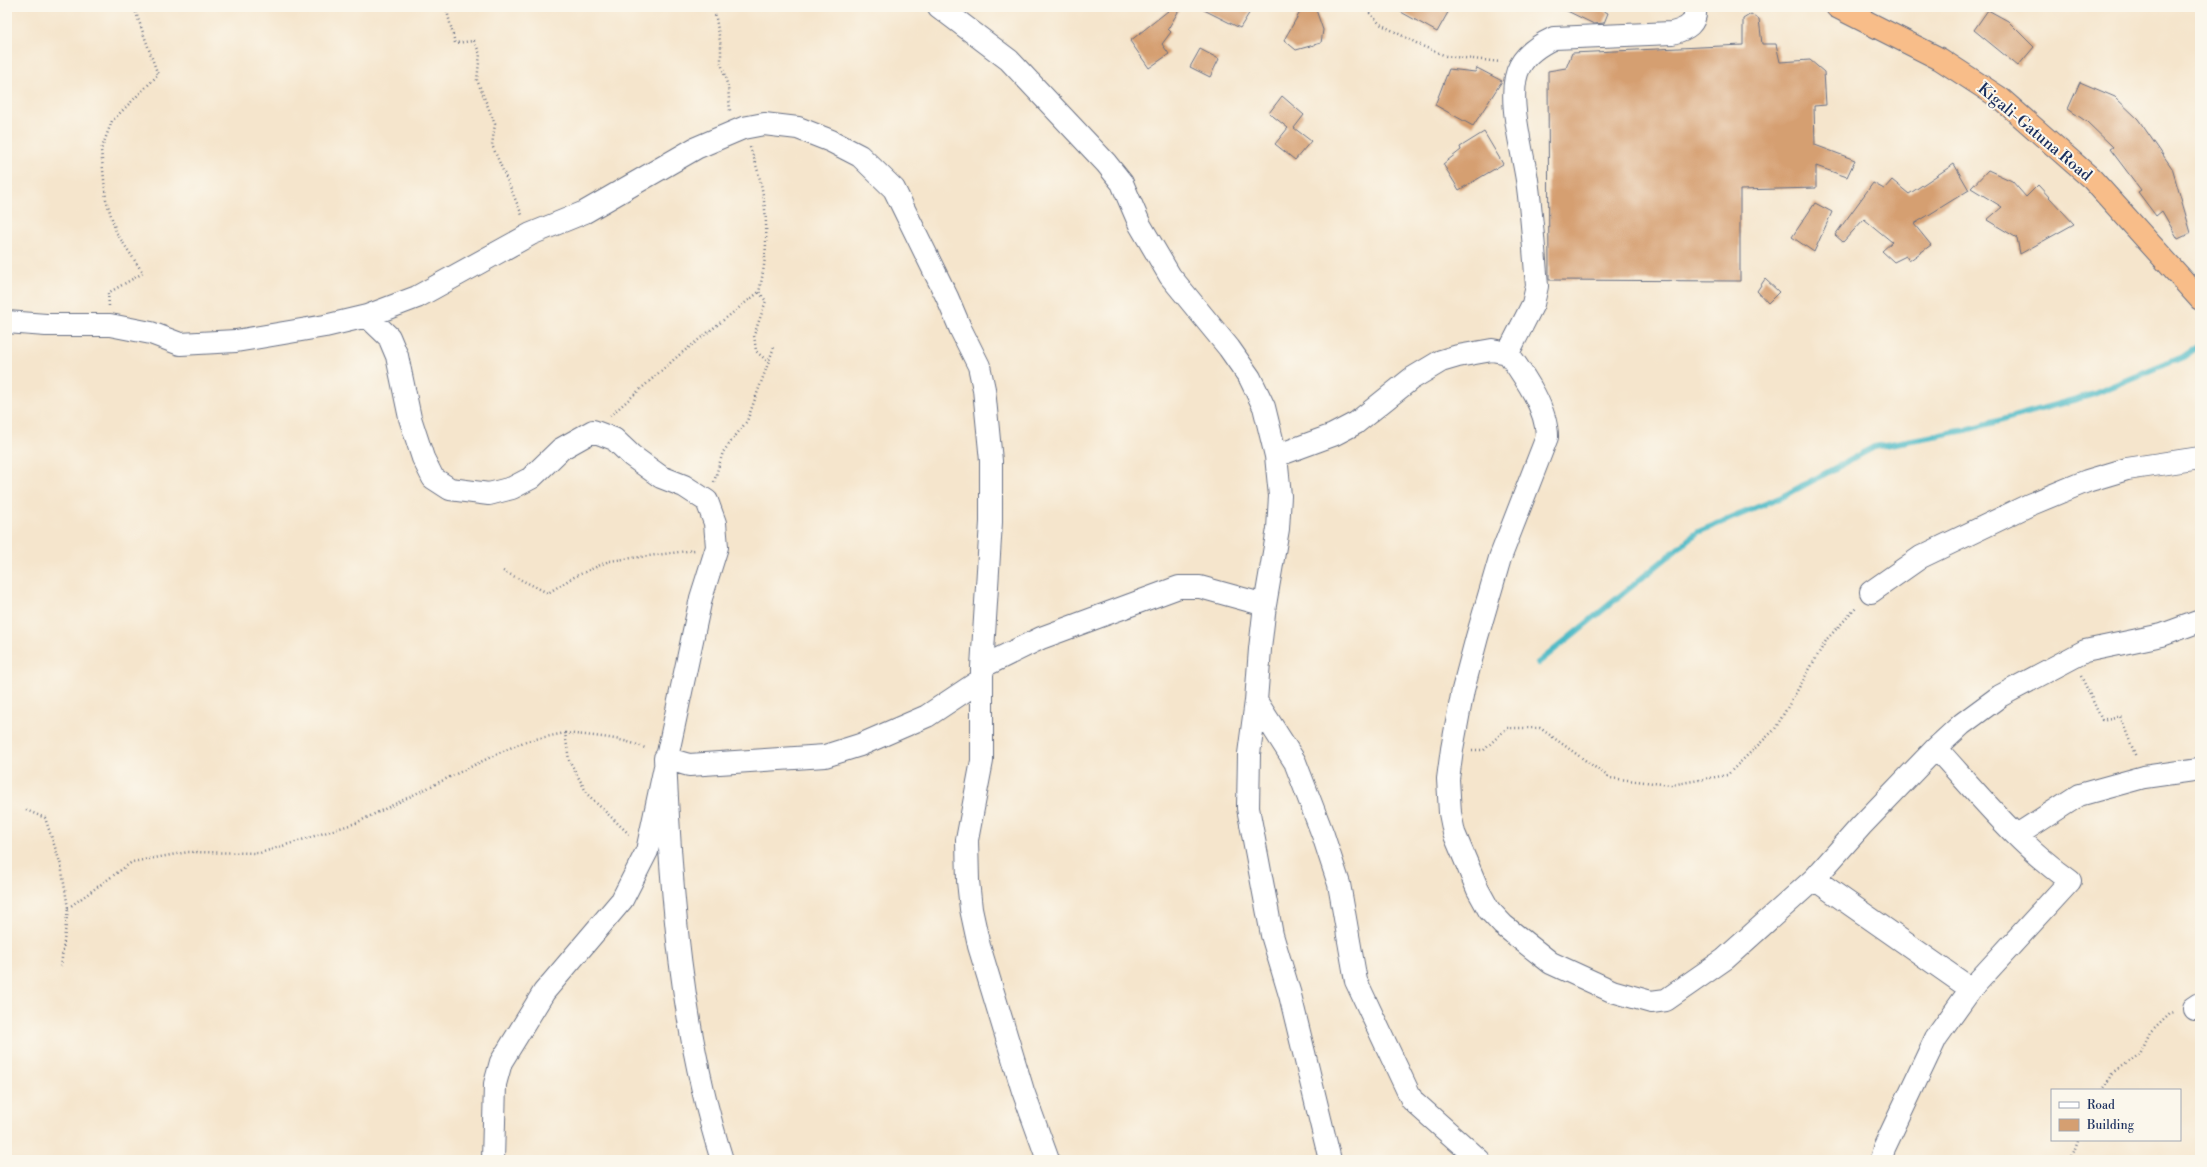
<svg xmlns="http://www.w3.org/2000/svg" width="2207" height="1167" font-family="'Libre Bodoni',serif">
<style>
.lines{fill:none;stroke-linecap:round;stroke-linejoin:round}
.stream{stroke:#4cb9c6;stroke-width:6}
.building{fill:#d59f71}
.minor-casing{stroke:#676f84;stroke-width:24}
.highway-casing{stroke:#676f84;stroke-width:24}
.path{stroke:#676f84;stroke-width:2.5;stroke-dasharray:1 3;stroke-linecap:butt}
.minor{stroke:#fff;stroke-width:22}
.highway{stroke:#f8bd89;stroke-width:22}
.labels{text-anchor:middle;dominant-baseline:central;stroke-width:4;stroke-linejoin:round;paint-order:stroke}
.street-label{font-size:16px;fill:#1b2f5e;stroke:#fbf7ec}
</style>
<rect width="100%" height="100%" fill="#fbf7ec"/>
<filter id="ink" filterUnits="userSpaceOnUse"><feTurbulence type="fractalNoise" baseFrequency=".025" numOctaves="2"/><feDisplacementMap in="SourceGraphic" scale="8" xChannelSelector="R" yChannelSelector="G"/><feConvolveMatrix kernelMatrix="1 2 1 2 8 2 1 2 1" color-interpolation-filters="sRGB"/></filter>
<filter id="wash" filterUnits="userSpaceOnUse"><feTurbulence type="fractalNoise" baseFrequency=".012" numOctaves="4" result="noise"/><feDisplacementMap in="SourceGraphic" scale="16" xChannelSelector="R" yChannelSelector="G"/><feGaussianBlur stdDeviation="0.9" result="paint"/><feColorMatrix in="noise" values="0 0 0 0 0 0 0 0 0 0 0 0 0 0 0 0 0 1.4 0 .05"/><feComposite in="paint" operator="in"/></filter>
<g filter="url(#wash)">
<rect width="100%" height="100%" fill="#f5e5cc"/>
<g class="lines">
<path class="stream" d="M1538,663L1698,532L1782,497L1874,447L1966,430L2094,394L2183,357L2200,345"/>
</g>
<g id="blocks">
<path class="building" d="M1173,7H1181L1168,29L1171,32L1162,44L1169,54L1149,68L1130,41Z
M1198,7H1253L1240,28Z
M1303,7H1315L1323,30L1321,43L1296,50L1284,40Z
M1392,7H1451L1437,32Z
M1559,7H1596L1608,13L1604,23L1594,24Z
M1988,10L2008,21L2034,47L2018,66L1974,30Z
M1751,14L1759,19L1762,44H1776L1780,62L1810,60L1824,72L1826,105L1814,106L1815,145L1855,160L1847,177L1816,166V188L1740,190V281L1549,280L1548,71L1566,68L1572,53L1743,45V19Z
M1200,49L1219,59L1210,77L1190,67Z
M1477,68L1502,81L1473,126L1435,105L1449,69L1475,72Z
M2080,82L2115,97L2138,119L2172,168L2191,233L2178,239L2162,211L2156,216L2138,192L2141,190L2110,149L2113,147L2087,122L2068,109Z
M1282,96L1304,115L1294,128L1311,141L1295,160L1275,144L1288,128L1269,113Z
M1484,132L1503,164L1459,190L1443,164L1461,150L1460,147Z
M1954,164L1969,190L1914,224L1931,245L1909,261L1906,256L1894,262L1882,251L1892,242L1864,219L1843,242L1835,235L1873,183L1884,189L1892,180L1909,194Z
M1988,170L2012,181L2026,197L2038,185L2074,224L2020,254L2017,238L1987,220L2002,207L1971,188Z
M1815,203L1832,212L1814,252L1792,237Z
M1765,279L1779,292L1768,303L1757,291Z"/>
</g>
</g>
<g filter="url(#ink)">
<use href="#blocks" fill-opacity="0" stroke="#676f84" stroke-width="1"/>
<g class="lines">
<g class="minor-casing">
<path id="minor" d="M939,7L1009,60L1106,163L1122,183L1140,225L1170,276L1229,348L1250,378L1264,407L1276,456L1280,496L1278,529L1265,605L1260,649L1256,701L1249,754L1248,808L1272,935L1290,995L1330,1160
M367,316L389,337L397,356L410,418L423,458L433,478L450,489L489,494L512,488L531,478L561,449L593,431L614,439L632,456L661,477L684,486L707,501L715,523L717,547L701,598L647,851L622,900L544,992L501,1062L495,1084L493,1160
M7,322L46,325H110L151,333L180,344L236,341L325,326L367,316L417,297L531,234L585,212L696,148L743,128L764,124L798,128L831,141L860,156L894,189L947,297L961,330L979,366L984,389L991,461V522L982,667V761L967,840L968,881L971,909L979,946L1023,1091L1048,1160
M1508,353L1533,304L1537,286C1534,251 1532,215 1527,180C1523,151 1505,93 1520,66C1527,53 1541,44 1554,38L1672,33C1687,29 1697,24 1695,7
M1276,456L1333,435L1356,423L1411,379L1441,361L1458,356L1492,350L1508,353C1524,376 1547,408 1547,437L1500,558L1477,637L1463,690L1452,749L1448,779L1450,813L1454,833L1478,890L1489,910L1503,925L1551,963L1612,991L1651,1002L1666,1000L1725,959L1814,879L1861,826L1936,748L1962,724L2000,696L2085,651L2162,635L2200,621
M1871,592L1921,557L2029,505L2087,481L2127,469L2200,458
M982,667L1041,638L1179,587H1200L1265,605
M1256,701L1295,762L1323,835L1339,884L1356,981L1412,1100L1479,1160
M1936,748C1978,794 2019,845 2070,881L1971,989
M2017,835L2079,795L2144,777L2200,769
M1814,879L1971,989L1936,1038L1884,1148L1881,1160
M2194,1008L2200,1004
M722,1160C681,1030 671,894 665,758L689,765L825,756L860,745L927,716L981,680"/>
</g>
<g class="highway-casing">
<path id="highway" d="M1837,7L1940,59L2000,98L2092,179L2200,299"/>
</g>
<path class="path" d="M446,7L455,43L474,41L480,54L477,80L495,124L492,145L522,215
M714,7L721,47V63L728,87L730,111
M1364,7L1380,24L1422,46L1446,56L1501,62
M750,147C768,195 771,242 759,292L766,301L754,335L756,351L769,363
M109,306L108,293L143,273L116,232L106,199L101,150L112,121L158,75L134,7
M610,416L678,356L759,292
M714,482L723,452L747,421L774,347
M503,571L548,593L572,578L609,561L695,550
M2081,676L2102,720L2120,716L2136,757
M565,733C592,736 622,737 647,749
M1472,750H1484L1507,728H1540L1610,778L1671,785L1727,775L1775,729L1827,639L1857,607
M26,810L45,818L61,865L68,908L61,966
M68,908L132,862L188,852L260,853L356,823L501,752L526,741L565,733L569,760L588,795L629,834
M2101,1090L2113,1073L2140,1054L2150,1032L2170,1013L2175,1012
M2071,1160L2078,1140"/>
<use href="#minor" class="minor"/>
<use href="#highway" class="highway"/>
</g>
</g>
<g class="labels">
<g class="street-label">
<text transform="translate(2035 132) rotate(40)">Kigali-Gatuna Road</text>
</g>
</g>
<rect width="2207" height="1167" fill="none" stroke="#fbf7ec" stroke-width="24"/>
<rect x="2051" y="1089" width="130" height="52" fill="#fbf7ec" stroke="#a1a7b3"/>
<rect x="2059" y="1102" width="20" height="6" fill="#ffffff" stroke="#a1a7b3"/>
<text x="2087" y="1109" font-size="12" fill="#1b2f5e">Road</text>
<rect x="2059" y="1119" width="20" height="12" fill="#d59f71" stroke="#a1a7b3"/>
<text x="2087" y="1129" font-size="12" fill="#1b2f5e">Building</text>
</svg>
